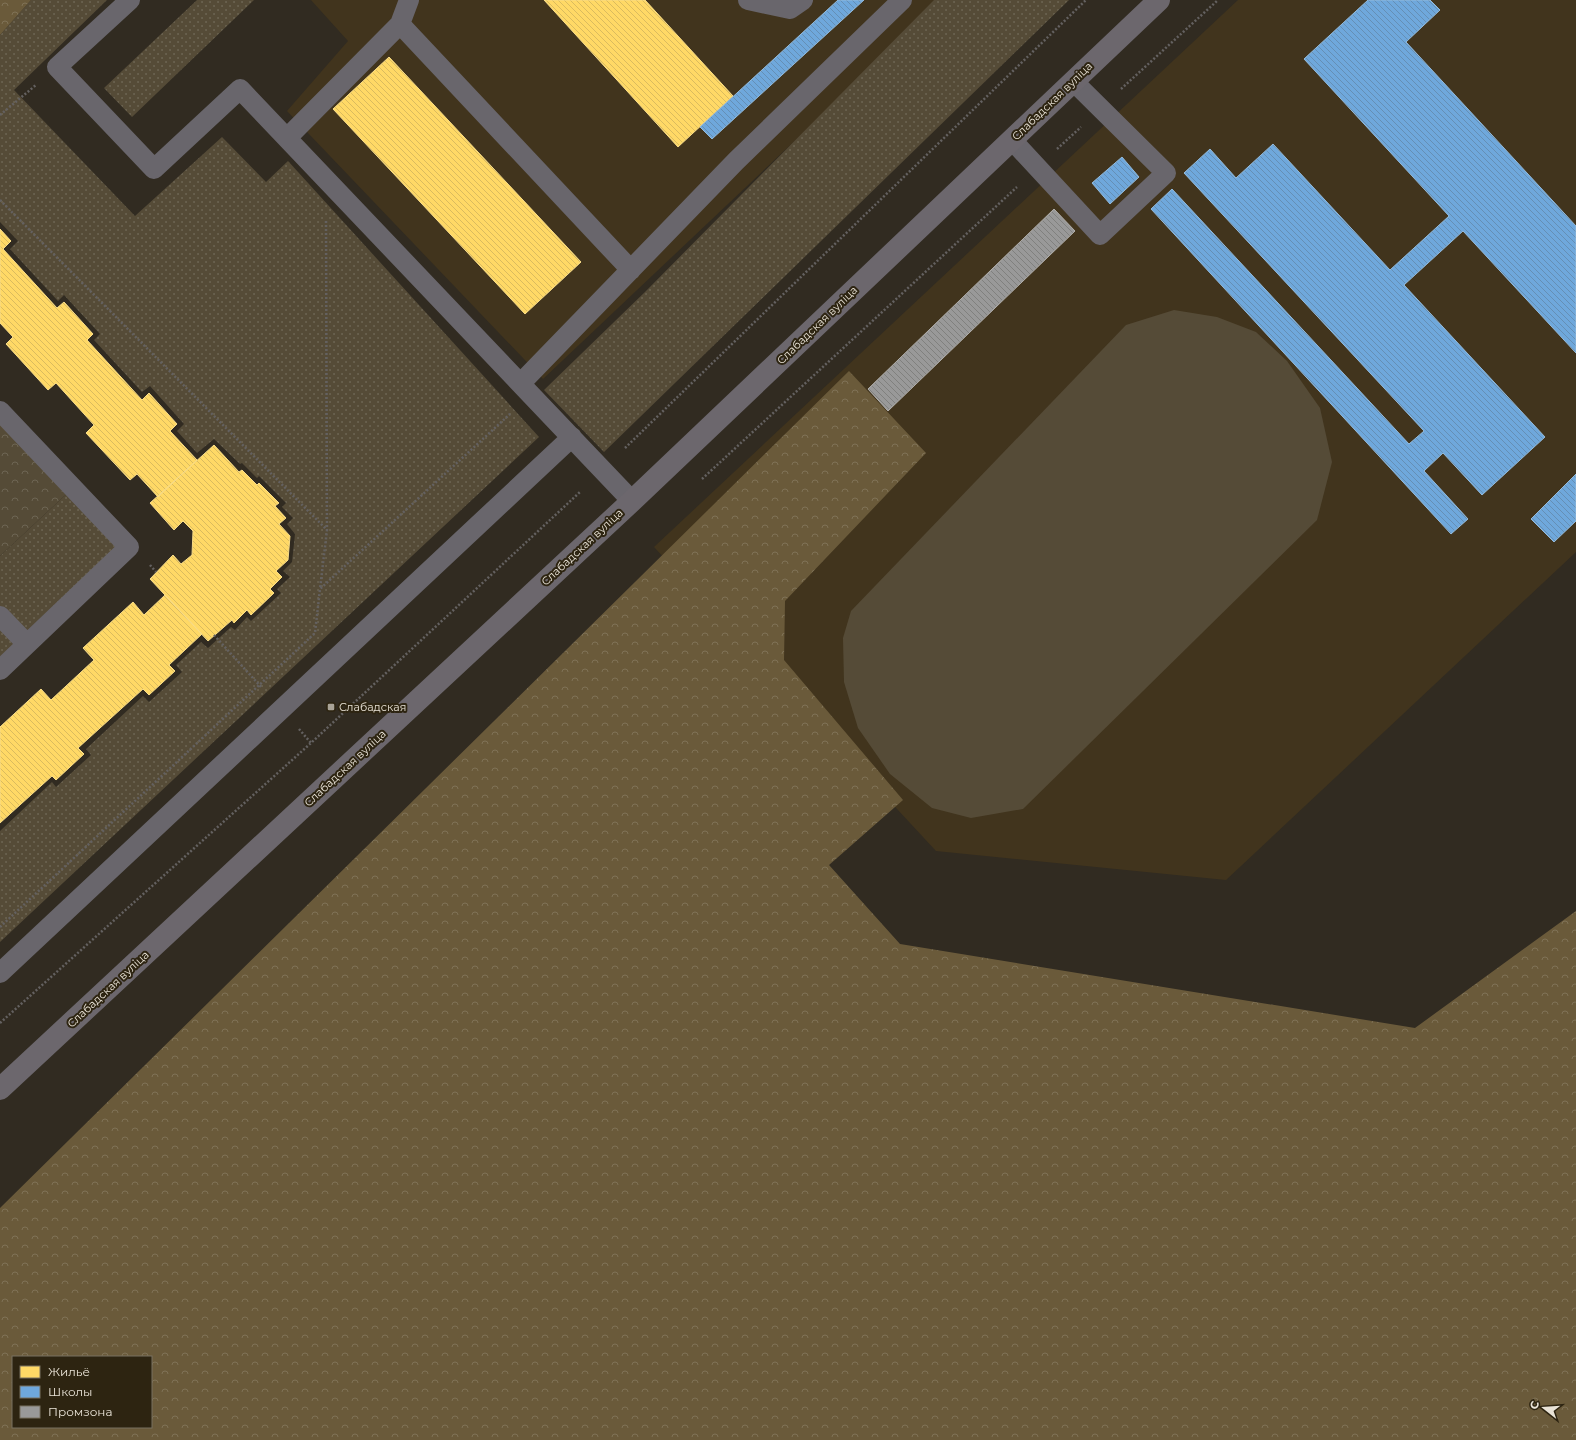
<svg xmlns="http://www.w3.org/2000/svg" width="1576" height="1440" font-family="Montserrat,sans-serif">
<style>
.built{fill:#41341d}
.grass{fill:url(#grass-dots)}
.forest{fill:url(#forest-crowns);fill-rule:evenodd}
.park{fill:url(#park-crowns)}
.garden{fill:#554b37}
.homes{fill:url(#homes-back-hatch);stroke:#f8dc88}
.schools{fill:url(#schools-back-hatch);stroke:#94bada}
.industry{fill:url(#industry-back-hatch);stroke:#b1afac}
.lines{fill:none;stroke-linecap:round;stroke-linejoin:round}
.path{stroke:#646160;stroke-width:2.5;stroke-dasharray:2 2;stroke-linecap:butt}
.lane{stroke:#69666c;stroke-width:20}
.secondary{stroke:#6c676d;stroke-width:22}
.poi-dot{fill:#a9a397;stroke:#2d2411;stroke-width:1.5}
.labels{text-anchor:middle;dominant-baseline:central;stroke-width:4;stroke-linejoin:round;paint-order:stroke}
.street-label{font-size:11px;fill:#e9e3d7;stroke:#2d2411}
.poi-label{font-size:11px;fill:#e9e3d7;stroke:#2d2411;text-anchor:start}
</style>
<defs>
<pattern id="grass-dots" width="8" height="8" patternUnits="userSpaceOnUse"><rect width="8" height="8" fill="#554b37"/><path d="M2 2h.1M6 6h.1" fill="none" stroke="#6d6553" stroke-width="1.8" stroke-linecap="round"/></pattern>
<pattern id="forest-crowns" width="20" height="18" patternUnits="userSpaceOnUse"><rect width="20" height="18" fill="#6a5a3a"/><path d="M2 6a3 3 0 1 1 6 0M12 15a3 3 0 1 1 6 0" fill="none" stroke="#7f7256"/></pattern>
<pattern id="park-crowns" width="20" height="18" patternUnits="userSpaceOnUse"><rect width="20" height="18" fill="#554b37"/><path d="M2 6a3 3 0 1 1 6 0M12 15a3 3 0 1 1 6 0" fill="none" stroke="#6d6553"/></pattern>
<pattern id="homes-back-hatch" width="6" height="6" patternUnits="userSpaceOnUse"><rect width="6" height="6" fill="#ffd966"/><path d="M-1 5l2 2M0 0l6 6M5-1l2 2" fill="none" stroke="#dabb5e"/></pattern>
<pattern id="schools-back-hatch" width="6" height="6" patternUnits="userSpaceOnUse"><rect width="6" height="6" fill="#6fa8dc"/><path d="M-1 5l2 2M0 0l6 6M5-1l2 2" fill="none" stroke="#658fb5"/></pattern>
<pattern id="industry-back-hatch" width="6" height="6" patternUnits="userSpaceOnUse"><rect width="6" height="6" fill="#999"/><path d="M-1 5l2 2M0 0l6 6M5-1l2 2" fill="none" stroke="#80807e"/></pattern>
</defs>
<rect width="100%" height="100%" fill="#312b21"/>
<path class="built" d="M311,0H951L859,80L543,379L287,111L348,41Z
M1238,0H1576V552L1226,880L936,851L654,547Z"/>
<path class="grass" d="M31,0H107L14,90L135,216L222,137L266,182L288,161L539,437L0,942V831L52,782L56,787L91,755L86,749L143,696L149,702L182,672L176,665L201,642L208,648L231,627L235,630L247,617L251,621L281,593L277,589L290,577L283,571L292,562L295,534L287,524L293,518L282,507L286,503L259,476L257,478L242,463L240,464L214,439L197,453L177,431L184,424L150,386L142,392L94,340L100,334L64,295L58,301L10,249L18,241L0,222V35Z
M197,0H254L132,117L104,88Z
M934,0H1069L604,452L544,390L646,291Z
M73,488L129,547L0,670V556Z"/>
<path class="forest" d="M0,0H31L0,35Z
M849,371L926,453L785,601L784,660L903,800L829,865L900,944L1415,1028L1576,911V1440H0V1208ZM13,1357H151V1427H13Z"/>
<path class="park" d="M0,411L73,488L0,556Z"/>
<path class="garden" d="M1174,310L1217,317L1256,332L1287,361L1320,408L1332,462L1317,520L1023,809L971,818L932,808L890,774L858,728L844,682L843,638L851,611L1126,325Z"/>
<path class="homes" d="M544,0H645L733,96L678,147Z
M389,57L581,262L525,314L333,109Z
M0,229L11,241L3,249L57,308L64,302L93,334L87,340L142,400L149,393L177,424L170,431L197,460L158,497L137,474L130,480L86,433L94,425L56,383L48,390L6,344L13,337L0,323Z
M214,445L239,472L242,470L257,485L259,483L279,503L275,506L286,518L279,524L290,536L288,560L276,571L282,577L270,589L274,593L251,615L247,610L234,623L232,620L208,641L150,579L173,555L181,564L192,555L193,531L183,521L174,530L150,503Z
M165,595L202,634L169,665L175,671L149,695L143,689L78,748L84,754L56,780L52,776L0,823V727L41,689L51,700L94,660L83,648L133,602L144,615Z"/>
<path class="schools" d="M838,0H864L712,139L700,127Z
M1368,0H1430L1440,10L1406,42L1576,226V353L1463,231L1404,285L1545,437L1482,495L1443,453L1424,471L1468,519L1451,534L1151,209L1172,189L1409,444L1424,431L1184,173L1210,149L1236,178L1273,144L1390,270L1449,216L1304,59Z
M1122,157L1139,177L1110,204L1092,183Z
M1576,474V521L1554,542L1531,519Z"/>
<path class="industry" d="M1054,209L1075,231L888,411L868,389Z"/>
<g class="lines">
<path class="path" d="M1121,89L1218,0
M0,115L36,85
M1057,149L1081,127
M0,200L327,530L320,589
M326,221L327,530
M625,448L1086,0
M702,479L1017,187
M150,565L156,572
M214,635L262,688
M299,729L311,743
M0,927L315,633L320,589L510,414
M0,1023L311,743L580,492"/>
<path class="lane" d="M130,0L57,67L154,169L240,89L632,501
M409,0L400,24L631,270
M748,0L790,9L803,0
M287,138L400,24
M1012,140L1100,235L1166,173L1073,81
M521,383L736,161L902,0
M0,411L129,547L0,670
M0,616L27,644
M0,973L572,437"/>
<path class="secondary" d="M0,1089L632,501L1159,0"/>
</g>
<rect class="poi-dot" x="327" y="703" width="8" height="8" rx="2"/>
<g class="labels">
<g class="street-label">
<text transform="translate(1052 101) rotate(-44)">Слабадская вуліца</text>
<text transform="translate(817 325) rotate(-44)">Слабадская вуліца</text>
<text transform="translate(582 547) rotate(-43)">Слабадская вуліца</text>
<text transform="translate(345 768) rotate(-43)">Слабадская вуліца</text>
<text transform="translate(108 989) rotate(-43)">Слабадская вуліца</text>
</g>
<g class="poi-label">
<text x="339" y="707">Слабадская</text>
</g>
</g>
<rect x="12" y="1356" width="140" height="72" fill="#2d2411" stroke="#787060"/>
<rect x="20" y="1366" width="20" height="12" fill="#ffd966" stroke="#787060"/>
<text x="48" y="1376" font-size="12" fill="#e9e3d7">Жильё</text>
<rect x="20" y="1386" width="20" height="12" fill="#6fa8dc" stroke="#787060"/>
<text x="48" y="1396" font-size="12" fill="#e9e3d7">Школы</text>
<rect x="20" y="1406" width="20" height="12" fill="#999999" stroke="#787060"/>
<text x="48" y="1416" font-size="12" fill="#e9e3d7">Промзона</text>
<g transform="translate(1544 1408) rotate(287)" stroke="#2d2411" stroke-width="3" paint-order="stroke">
<path d="M0-3L7 15L0 10L-7 15Z" fill="#e9e3d7"/>
<text y="-6" font-size="11" font-weight="bold" text-anchor="middle" fill="#e9e3d7">С</text>
</g>
</svg>
